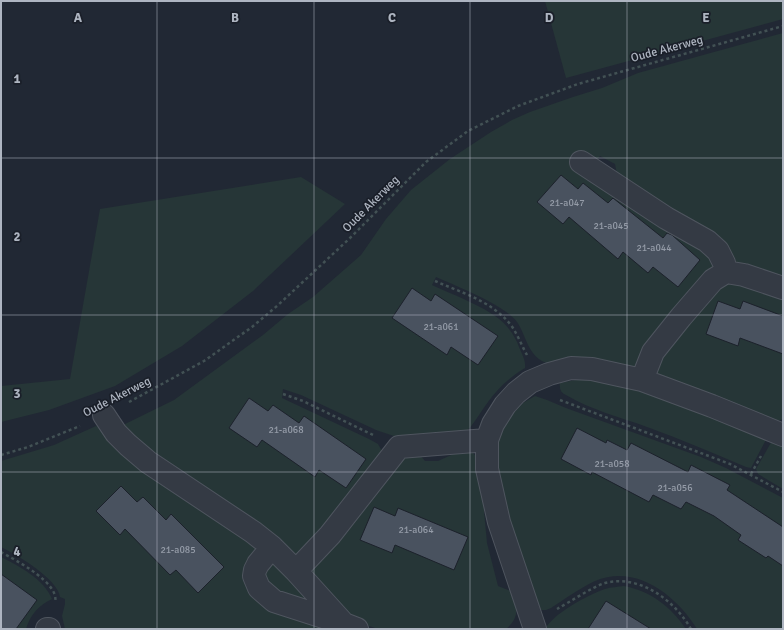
<svg xmlns="http://www.w3.org/2000/svg" width="784" height="630" font-family="Signika,sans-serif">
<style>
.green{fill:#263637}
.building{fill:#49525f;stroke:#1c212b}
.lines{fill:none;stroke-linecap:round;stroke-linejoin:round}
.minor-casing{stroke:#4f555f;stroke-width:24}
.path{stroke:#425154;stroke-width:2.5;stroke-dasharray:3 3;stroke-linecap:butt}
.minor{stroke:#343a44;stroke-width:22}
.grid{fill:none;stroke:#aeb5c1;stroke-width:1;stroke-opacity:0.55}
.labels{text-anchor:middle;dominant-baseline:central;stroke-width:3.5;stroke-linejoin:round;paint-order:stroke}
.number-label{font-size:10px;fill:#959ca8}
.street-label{font-size:12px;fill:#aeb5c1;stroke:#1a1f29}
.grid-label{font-size:13px;text-anchor:middle;font-weight:bold;fill:#aeb5c1;stroke:#1a1f29;stroke-width:3.5;stroke-linejoin:round;paint-order:stroke}
</style>
<rect width="100%" height="100%" fill="#212834"/>
<path class="green" d="M545,1H783V19L566,78Z
M783,33V284L738,266L730,253L617,174L615,164L600,156L597,160L697,242L716,266L641,363L634,368L597,359L547,363C528,357 527,337 517,322C505,305 456,286 436,277L432,285C453,295 496,310 509,329C513,334 517,341 519,347C522,354 526,361 525,368C510,377 498,388 488,402C481,411 476,421 468,430L469,433L409,441L376,430L301,395L283,389L282,398L369,439L378,444L383,453L307,552L296,554H291L155,461L123,425L174,400L263,335L288,314L313,297L361,255L386,219L411,190L450,159L491,132L512,120L530,112L573,97L602,88L638,73Z
M301,177L345,204L253,291L182,346L115,386L49,410L1,422V386L70,379L100,209Z
M725,281L783,295V419L777,421L658,377L656,368L657,360Z
M580,379C617,381 653,395 687,407C714,417 741,427 768,436L752,466L751,468L746,467C713,453 680,439 647,427C620,417 591,410 566,395C561,393 559,389 560,383Z
M535,396L547,400L566,408L701,457L726,468L783,498V629H697C677,596 636,563 595,581C580,588 565,599 551,608L546,610H538L523,575L498,476L496,444L509,418L523,403Z
M96,426L103,429L257,547L246,571L329,629H65L62,616L65,604V599L60,597C58,579 17,555 1,547V461L54,445Z
M773,439L783,443V489L758,474L756,469Z
M470,450L477,457L486,510L484,511L487,543L498,586L513,592C517,608 520,617 506,629H378L360,623L350,616L312,573L311,566L398,458L420,455L425,461H438L460,451Z
M1,557C19,566 44,579 52,599C39,605 30,615 26,629H1Z
M273,562L277,564L309,602L277,592L265,579V569Z
M624,586C651,591 671,607 686,629H545C554,613 588,595 605,589C611,587 618,587 624,586Z"/>
<path class="building" d="M561,175L578,189L583,183L608,203L613,198L663,238L667,233L672,235L700,260L678,287L653,267L648,273L623,252L618,259L569,217L563,224L537,202Z
M412,288L431,301L435,294L498,336L478,365L451,347L447,355L392,318Z
M718,301L740,309L743,301L783,316V354L740,338L738,346L706,334Z
M249,398L268,411L273,405L299,423L304,416L366,459L346,488L319,470L315,477L262,440L257,447L229,428Z
M577,428L606,443L607,440L627,450L631,443L688,472L691,465L730,485L727,490L783,527V566L768,556L766,558L738,540L741,535L714,516L686,502L681,509L653,495L649,502L592,472L591,475L561,459Z
M121,486L137,502L143,497L166,520L171,514L224,567L198,593L176,570L170,575L125,529L120,535L96,511Z
M374,507L395,516L398,508L468,537L454,570L395,545L392,553L360,540Z
M1,574L37,600L16,629H1Z
M606,601L651,629H588Z"/>
<g class="lines">
<g class="minor-casing">
<path id="minor" d="M581,162L666,218L707,241L718,251L724,263L726,272
M642,380L653,352L681,317L713,280L726,272L744,275L783,288
M104,415L116,433L128,445L148,462L253,532L272,547L296,571L344,624L357,629
M272,547L258,564L255,570L254,576L259,588L274,601L342,623
M296,571L330,535L399,447L487,440
M47,629H49
M535,629L499,522L487,469V440L493,424L505,405L516,393L530,382L549,374L571,368L592,369L619,375L642,380L712,406L783,435"/>
</g>
<path class="path" d="M435,281C462,293 495,302 513,328C518,336 522,346 527,355
M283,394L303,401L373,435
M560,400L730,464L783,492
M129,402L204,361L252,327L277,306L349,239L426,162L468,131L518,106L578,84L783,26
M1,455L28,447L80,426
M751,474L761,456
M1,552C15,560 60,583 55,602
M557,609C570,602 592,587 605,583C640,574 675,601 691,629"/>
<use href="#minor" class="minor"/>
</g>
<path class="grid" d="M157,1V629M314,1V629M470,1V629M627,1V629M1,158H783M1,315H783M1,472H783"/>
<g class="labels">
<g class="number-label">
<text x="567" y="203">21-a047</text>
<text x="611" y="226">21-a045</text>
<text x="654" y="248">21-a044</text>
<text x="441" y="327">21-a061</text>
<text x="286" y="430">21-a068</text>
<text x="612" y="464">21-a058</text>
<text x="675" y="488">21-a056</text>
<text x="416" y="530">21-a064</text>
<text x="178" y="550">21-a085</text>
</g>
<g class="street-label">
<text transform="translate(667 49) rotate(-15)">Oude Akerweg</text>
<text transform="translate(371 204) rotate(-45)">Oude Akerweg</text>
<text transform="translate(117 397) rotate(-27)">Oude Akerweg</text>
</g>
</g>
<g class="grid-label">
<text x="78" y="22">A</text>
<text x="235" y="22">B</text>
<text x="392" y="22">C</text>
<text x="549" y="22">D</text>
<text x="706" y="22">E</text>
<text x="17" y="83">1</text>
<text x="17" y="241">2</text>
<text x="17" y="398">3</text>
<text x="17" y="556">4</text>
</g>
<rect width="784" height="630" fill="none" stroke="#aeb5c1" stroke-width="4"/>
</svg>
